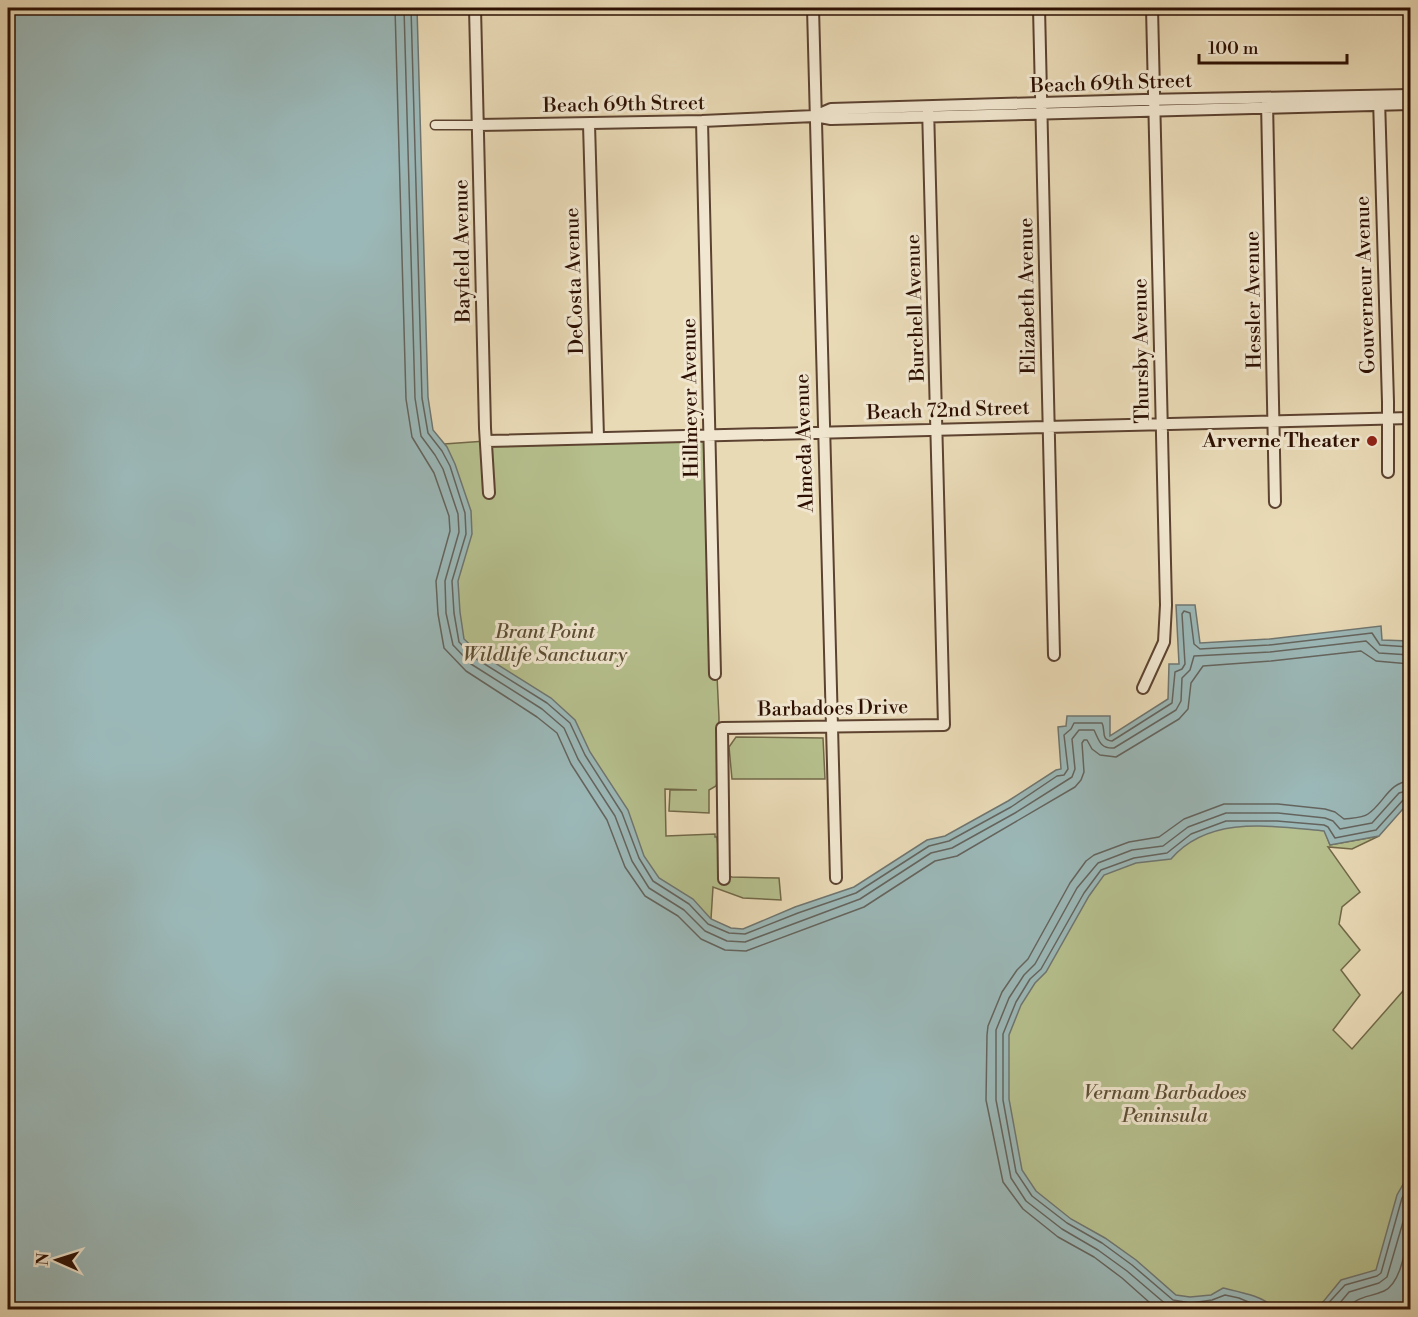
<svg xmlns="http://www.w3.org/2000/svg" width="1418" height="1317" font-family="'Libre Bodoni',serif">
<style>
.green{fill:#b6c08e;stroke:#726848;stroke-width:1.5}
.water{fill:#9bb8b8;stroke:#6f7570;stroke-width:1.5}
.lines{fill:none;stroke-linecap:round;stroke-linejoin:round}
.shore{stroke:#64645e;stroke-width:1.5}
.pedestrian-casing{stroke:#5c4230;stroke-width:11}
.minor-casing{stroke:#5c4230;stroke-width:14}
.pedestrian{stroke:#f1e7d0;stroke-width:8}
.minor{stroke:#f1e7d0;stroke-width:10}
.poi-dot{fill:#8f2418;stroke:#f1e7d0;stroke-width:2}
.labels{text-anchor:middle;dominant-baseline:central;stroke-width:6;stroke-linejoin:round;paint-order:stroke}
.street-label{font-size:20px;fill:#2d1003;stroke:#f1e7d0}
.poi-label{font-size:20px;font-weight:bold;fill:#2d1003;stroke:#f1e7d0;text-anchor:end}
.park-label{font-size:20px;font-style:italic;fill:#5d4e34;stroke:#f1e7d0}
</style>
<rect width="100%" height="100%" fill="#e9dab6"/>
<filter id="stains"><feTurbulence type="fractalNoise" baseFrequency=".00333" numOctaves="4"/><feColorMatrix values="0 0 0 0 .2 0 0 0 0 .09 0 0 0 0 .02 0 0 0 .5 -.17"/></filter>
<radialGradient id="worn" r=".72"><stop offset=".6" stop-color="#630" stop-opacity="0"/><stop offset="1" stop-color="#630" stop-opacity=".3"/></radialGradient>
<path class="green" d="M710,436L714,612L719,718L718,779L716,786L709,790V813L669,811L670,790H697L665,789L666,836L715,834V837H717L721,874L732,877L779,878L781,900L743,898L713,887L711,919L581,964L374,449L486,441Z
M736,737L823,738L825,779H732L729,747Z
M1200,824L1323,826L1330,845L1379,836L1352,849L1328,847L1360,892L1342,907L1339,924L1360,950L1341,970L1360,995L1333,1030L1352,1049L1410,983V1194L1387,1273L1339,1309H1175L1104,1252L1016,1174L1001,1097L1005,1030L1076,888Z"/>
<path class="water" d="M8,8H417L428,397L433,430L447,447L455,464L471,511L472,534L458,581L460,612L464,639L479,653L551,698L575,720L590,752L628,810L644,856L659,878L693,899L711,919L731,928L743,929L795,907L854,887L927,840L945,836L1008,801L1056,770L1061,769L1058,727L1066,726L1067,716H1110V736L1168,699L1169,664H1179L1176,605H1195L1200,643L1269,639L1381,626L1382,640L1410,641V801L1379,836L1330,845L1324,831C1271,826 1209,815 1171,859L1136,863L1104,875L1089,896L1046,972L1035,983L1021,1005L1009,1035V1099L1022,1170L1036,1191L1071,1219L1105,1238L1136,1260L1176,1295L1190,1297L1211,1295L1223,1288C1240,1292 1264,1296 1275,1309H8Z
M1410,1172V1309H1311L1323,1302L1341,1280L1376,1270L1397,1195Z"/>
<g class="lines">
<path class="shore" d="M395,8L406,399L412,437L434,473L449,516L450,531L436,581L438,614L444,648L466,671L537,717L557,733L571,764L607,820L625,867L645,896L678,916L701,939L725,950L746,951L864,907L935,861L957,856L1075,787L1081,780L1084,772L1082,743L1084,740H1087L1092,749L1100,755L1116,757L1179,719L1188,709L1191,683L1203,666L1271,661L1361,651L1376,661L1410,664
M404,8L415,398L421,436L435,455L443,469L458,514L459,532L445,581L446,613L453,645L471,664L542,709L564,728L578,759L615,816L632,861L649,888L684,910L705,931L727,941L745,942L860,899L931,853L952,848L1015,813L1072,777L1075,769L1072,739L1079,730H1094C1099,740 1100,749 1114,748L1176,710L1181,701L1182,678L1190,670L1194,656L1270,652L1366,641L1379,653L1410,655
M411,8L422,398L428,433L442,451L450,466L465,513L466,534L452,581L454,613L459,642L475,658L547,703L570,723L585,755L622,813L639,858L653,881L689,904L708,924L729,933L745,934L798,913L856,893L929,846L949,841L1011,807L1057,776L1064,775L1068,769L1064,735L1071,729L1074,723H1102C1106,730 1100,740 1112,741L1172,703L1175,672L1182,669L1185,664L1182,614L1184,611L1190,613L1194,644L1200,649L1269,645L1372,633L1380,645L1410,647
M1158,1310L1122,1278L1094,1257L1058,1237L1023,1209L1003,1182L986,1100L987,1035L988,1026L1002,992L1017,970L1028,959L1070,883L1086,861L1094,855L1129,842L1159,837L1184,819L1224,804H1278L1325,809L1335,812L1344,819C1351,818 1363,818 1368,814C1384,803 1389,782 1410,781
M1181,1310L1168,1306L1127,1271L1098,1250L1062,1229L1026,1201L1011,1178L996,1100V1030L1009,998L1024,975L1035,964L1077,888L1098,863L1132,850L1163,846L1188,827L1226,813H1278L1325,818L1333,821L1340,829L1372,823L1399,793L1410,790
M1267,1310L1239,1298L1225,1295L1212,1300L1191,1303L1173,1300L1132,1265L1102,1243L1067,1223L1032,1196L1016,1172L1003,1100V1034L1016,1002L1030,979L1041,969L1084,893L1101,870L1134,858L1167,853L1191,834L1226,821H1277L1324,825L1328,827L1335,838L1376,830L1404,799L1410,797
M1322,1310L1345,1285L1377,1276L1381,1273L1402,1198L1410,1183
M1334,1310L1349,1292L1379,1283L1387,1277L1410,1198
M1346,1310C1358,1295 1368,1298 1384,1291C1402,1283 1406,1244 1410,1226"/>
<g class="pedestrian-casing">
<path id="pedestrian" d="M435,125H477"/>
</g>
<g class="minor-casing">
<path id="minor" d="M475,8L485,428L489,493
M813,8L836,878
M1039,8L1054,655
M1379,99L1388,402V472
M1267,102L1275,502
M815,116L831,109L1144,100L1410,95
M702,121L715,674
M589,124L598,437
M477,125L702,121L815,116L831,119L1410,104
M486,441L1410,418
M1143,688L1164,642L1166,605L1152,8
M724,879L722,728L944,725L928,107"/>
</g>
<use href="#pedestrian" class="pedestrian"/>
<use href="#minor" class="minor"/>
</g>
<circle class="poi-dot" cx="1372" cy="441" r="6"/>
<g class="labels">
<g class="street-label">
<text transform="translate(1111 84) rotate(-2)">Beach 69th Street</text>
<text transform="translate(624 105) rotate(-1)">Beach 69th Street</text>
<text transform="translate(463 251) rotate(-91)">Bayfield Avenue</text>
<text transform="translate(575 281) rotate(-92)">DeCosta Avenue</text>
<text transform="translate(1366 285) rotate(-92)">Gouverneur Avenue</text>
<text transform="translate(1028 296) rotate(-91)">Elizabeth Avenue</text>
<text transform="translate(1254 300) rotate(-91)">Hessler Avenue</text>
<text transform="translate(916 308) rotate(-92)">Burchell Avenue</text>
<text transform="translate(1142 351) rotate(-91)">Thursby Avenue</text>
<text transform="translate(691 398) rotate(-91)">Hillmeyer Avenue</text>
<text transform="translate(948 411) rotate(-2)">Beach 72nd Street</text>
<text transform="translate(805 443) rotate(-92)">Almeda Avenue</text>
<text transform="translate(833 709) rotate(-1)">Barbadoes Drive</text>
</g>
<g class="poi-label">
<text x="1360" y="441">Arverne Theater</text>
</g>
<g class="park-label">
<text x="545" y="632">Brant Point<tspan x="545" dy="23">Wildlife Sanctuary</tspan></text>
<text x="1165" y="1093">Vernam Barbadoes<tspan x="1165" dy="23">Peninsula</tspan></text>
</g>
</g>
<rect width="1418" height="1317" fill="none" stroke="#e9dab6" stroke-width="30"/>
<rect x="9" y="9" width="1400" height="1299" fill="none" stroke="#2d1003" stroke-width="3"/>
<rect x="15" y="15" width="1388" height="1287" fill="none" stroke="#2d1003" stroke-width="1.5"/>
<g transform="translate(57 1260) rotate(273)" stroke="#f1e7d0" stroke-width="4.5" paint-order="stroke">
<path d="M0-4.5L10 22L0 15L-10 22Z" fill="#2d1003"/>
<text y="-9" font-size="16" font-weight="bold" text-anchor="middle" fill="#2d1003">N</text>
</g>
<path d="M1199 54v9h148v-9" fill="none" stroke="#2d1003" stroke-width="3"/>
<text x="1208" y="54" font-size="18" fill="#2d1003" stroke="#f1e7d0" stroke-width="4.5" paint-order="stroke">100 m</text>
<rect width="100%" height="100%" filter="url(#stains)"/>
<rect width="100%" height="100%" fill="url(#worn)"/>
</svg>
